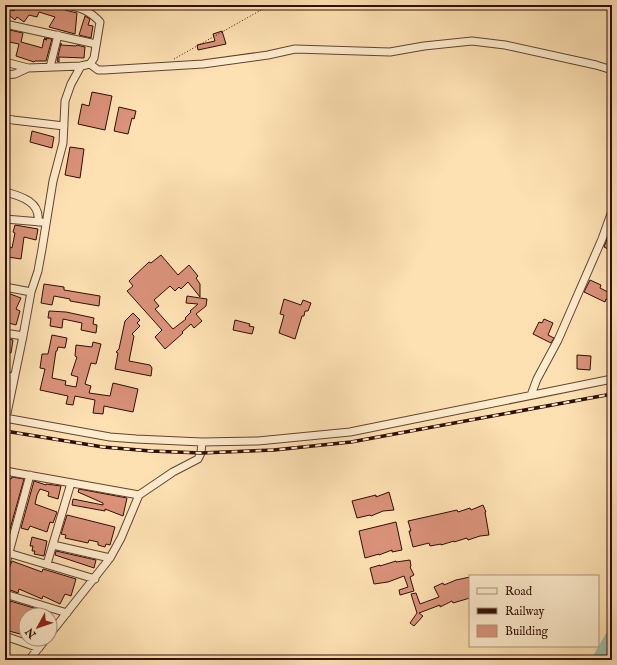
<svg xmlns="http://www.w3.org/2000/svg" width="617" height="665" font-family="'IM FELL English',serif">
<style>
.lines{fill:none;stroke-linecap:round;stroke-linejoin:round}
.river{stroke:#a0beac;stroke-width:11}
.building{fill:#da927a;stroke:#2f0e03}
.minor-casing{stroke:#63432f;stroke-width:9}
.path{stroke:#2f0e03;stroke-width:1;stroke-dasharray:1 2;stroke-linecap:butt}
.minor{stroke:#feecce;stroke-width:7}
.rail-casing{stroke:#2f0e03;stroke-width:3.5}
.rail{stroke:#feecce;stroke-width:2;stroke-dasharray:6;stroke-linecap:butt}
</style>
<rect width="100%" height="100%" fill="#fee1b3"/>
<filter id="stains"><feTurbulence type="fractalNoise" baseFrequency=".005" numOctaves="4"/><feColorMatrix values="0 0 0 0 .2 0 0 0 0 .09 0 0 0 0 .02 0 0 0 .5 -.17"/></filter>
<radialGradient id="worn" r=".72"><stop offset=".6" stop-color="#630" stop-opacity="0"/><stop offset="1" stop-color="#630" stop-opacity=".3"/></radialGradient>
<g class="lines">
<path class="river" d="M597,660L612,634"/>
</g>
<path class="building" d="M20,5H43L49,10L51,5H58L61,6L65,10L77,13L75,34L49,27L55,17L39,12L37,17L29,15L24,22L17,17L15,20L5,12V8L14,11L16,8L18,9Z
M85,16L90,19L88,25L93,26L91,38L79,35Z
M5,29L23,33L21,42L39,47L42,48L44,39L47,40L44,38L52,39L46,61H35L34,62L16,56L19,44L9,42L5,50Z
M222,31L226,44L198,50L197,45L215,41L213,34Z
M61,43V45L76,46L77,45L85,47L84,58L59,57V62L57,61Z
M92,92L112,96L105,130L78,124L82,104L89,106Z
M119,107L136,111L134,119L132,118L128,134L114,131Z
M32,131L54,137L52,148L30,142Z
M70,147L84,149L80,178L65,175Z
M15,225L38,229L36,240L24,237L21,259L8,257L10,247L12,248L15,233L13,232Z
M612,226V251L604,247Z
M161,255L178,275L189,265L198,276L196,278L200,284V297L188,282L181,289L179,287L175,291L170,286L154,300L159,306L155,309L173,329L186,319L185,318L191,312L190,311L198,304L186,303L187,296L207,299L206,306L196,314L202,321L194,328L191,324L182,332L183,333L165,349L155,337L162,330L127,291L133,286L129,281L132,278L149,262L151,263Z
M590,280L601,285L600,288L612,294V300L606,299L605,302L584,292Z
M44,284L64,287V290L100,296L99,306L70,301V299L54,296L52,305L41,303Z
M5,292L21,298L16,309L20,311L16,325L5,322Z
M284,299L301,305L303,300L311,303L308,311H305L304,316H302L295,339L279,333L284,315L280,314Z
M49,311L66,312L94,318L93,324L97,325L96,333L81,330L82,323L63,319L62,328L50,326L51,318H48Z
M133,313L140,320L137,323L140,326L132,334L134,336L129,361L150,365L152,368L151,376L115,369L118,353L116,352L119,349L125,321Z
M544,319L553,323L548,335L554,338L551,343L533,334L539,322L542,323Z
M235,320L250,324L249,326L254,327L252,334L233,330Z
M52,335L67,338L65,348L58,347L57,351H56L52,378L66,381L65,385L76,387L78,377L71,375L77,357L75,356L76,345L92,347L93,342L101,344L96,364L91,363L85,384L91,386L89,393L110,396L113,383L138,389L133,412L104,406L103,414L93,413L95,400L75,396L73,405L66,404L68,396L40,390L45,369L40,368L42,354H48Z
M5,338L13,340L11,353L5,352Z
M577,355L591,356L590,370L577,369Z
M5,477L11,479L12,477L24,479L5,547V515L9,509L5,508L10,490L5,488Z
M34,481L46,485V484L61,486L58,499L48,496L49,492L40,489L37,495L35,504L57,512L53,523L50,522L47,532L30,526L28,530L21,528Z
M79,489L127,498L123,516L105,509V511L72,505L73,499L103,505V503L78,492Z
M389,492L394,510L383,511L371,516L370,515L357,518L352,501L376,495V497Z
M483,505L486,512H485L489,535L480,536L468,540L467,538L454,542V541L441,545V544L430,546L429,543L413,547L409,531H411L408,521L444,513L457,510L458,512L470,508L471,510Z
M67,515L115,527L110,545L106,544L105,547L98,545V542L89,540L88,543L65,538L66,535L61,534Z
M396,522L402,550L392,552V550L379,555V554L365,558L359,531Z
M32,537L47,541L44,556L34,554L35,551H32L33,546H30Z
M56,551L96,560L94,568L55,555Z
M410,560L411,566L410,567L414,575L410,577L414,591L400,595L399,590L408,587L404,576L388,582L374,584L370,568L380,565V566L396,561V562Z
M12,561L42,572L43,569L76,579L71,596L65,594L60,604L43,596L42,599L19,589L18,593L5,588V578Z
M470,577V598L453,603L452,601L440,607V605L419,613L423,616L414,626L410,623L417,613L411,594L416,593L420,604L439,597L434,587L443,583L444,585L456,580Z
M5,601L10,603V601L44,611L49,615H26L24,627L26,628L24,635L5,630Z"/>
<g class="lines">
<g class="minor-casing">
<path id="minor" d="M5,24L96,44
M5,62L28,68L81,66L90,64L94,58L100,22C90,11 80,7 66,5
M90,64L98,70H104L203,64L268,55L295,49L390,52L424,46L472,41L505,45L596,65L612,70
M50,67L58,35
M5,75L15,74L28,68
M5,118L13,120L64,126
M5,192C21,196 41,202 38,222
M5,219L41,222
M5,287L31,292
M5,333L23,336
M5,376L14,377
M531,395L537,379L558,340L602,239L612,211
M5,418L110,437L136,439L202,442L258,441L350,432L612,379
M6,418L23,336L31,292L38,271L42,249L53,181L63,143L65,101L71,84L81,66
M5,471L139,495
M53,545L110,558
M5,552L95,579
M47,564L71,483
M5,567L30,475
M5,594L67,613
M50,634L110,558L121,538L139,495L173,472L198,459L201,453L202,442
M5,636L39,648
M29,660L46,639"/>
</g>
<path class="path" d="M174,59L270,5"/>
<use href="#minor" class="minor"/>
<g class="rail-casing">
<path id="rail" d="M5,431L103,447L151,451L201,453L274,450L351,442L612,394"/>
</g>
<use href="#rail" class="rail"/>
</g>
<rect width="617" height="665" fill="none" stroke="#fee1b3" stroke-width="20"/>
<rect x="6" y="6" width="605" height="653" fill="none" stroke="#2f0e03" stroke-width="2"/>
<rect x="10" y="10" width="597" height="645" fill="none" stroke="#2f0e03"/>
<rect x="469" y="575" width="130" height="72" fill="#feecce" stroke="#ab937d"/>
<rect x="477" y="588" width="20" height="6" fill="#feecce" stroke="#ab937d"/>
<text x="505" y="595" font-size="12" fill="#2f0e03">Road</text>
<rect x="477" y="608" width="20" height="6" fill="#2f0e03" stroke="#ab937d"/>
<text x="505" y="615" font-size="12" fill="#2f0e03">Railway</text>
<rect x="477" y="625" width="20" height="12" fill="#da927a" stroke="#ab937d"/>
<text x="505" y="635" font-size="12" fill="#2f0e03">Building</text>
<g transform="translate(38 627) rotate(230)"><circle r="19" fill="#feecce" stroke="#ab937d"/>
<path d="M0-3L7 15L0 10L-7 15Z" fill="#8f2418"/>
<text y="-6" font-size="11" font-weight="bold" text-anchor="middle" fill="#2f0e03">N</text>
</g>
<rect width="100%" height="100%" filter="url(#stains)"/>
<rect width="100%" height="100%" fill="url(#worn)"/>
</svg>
